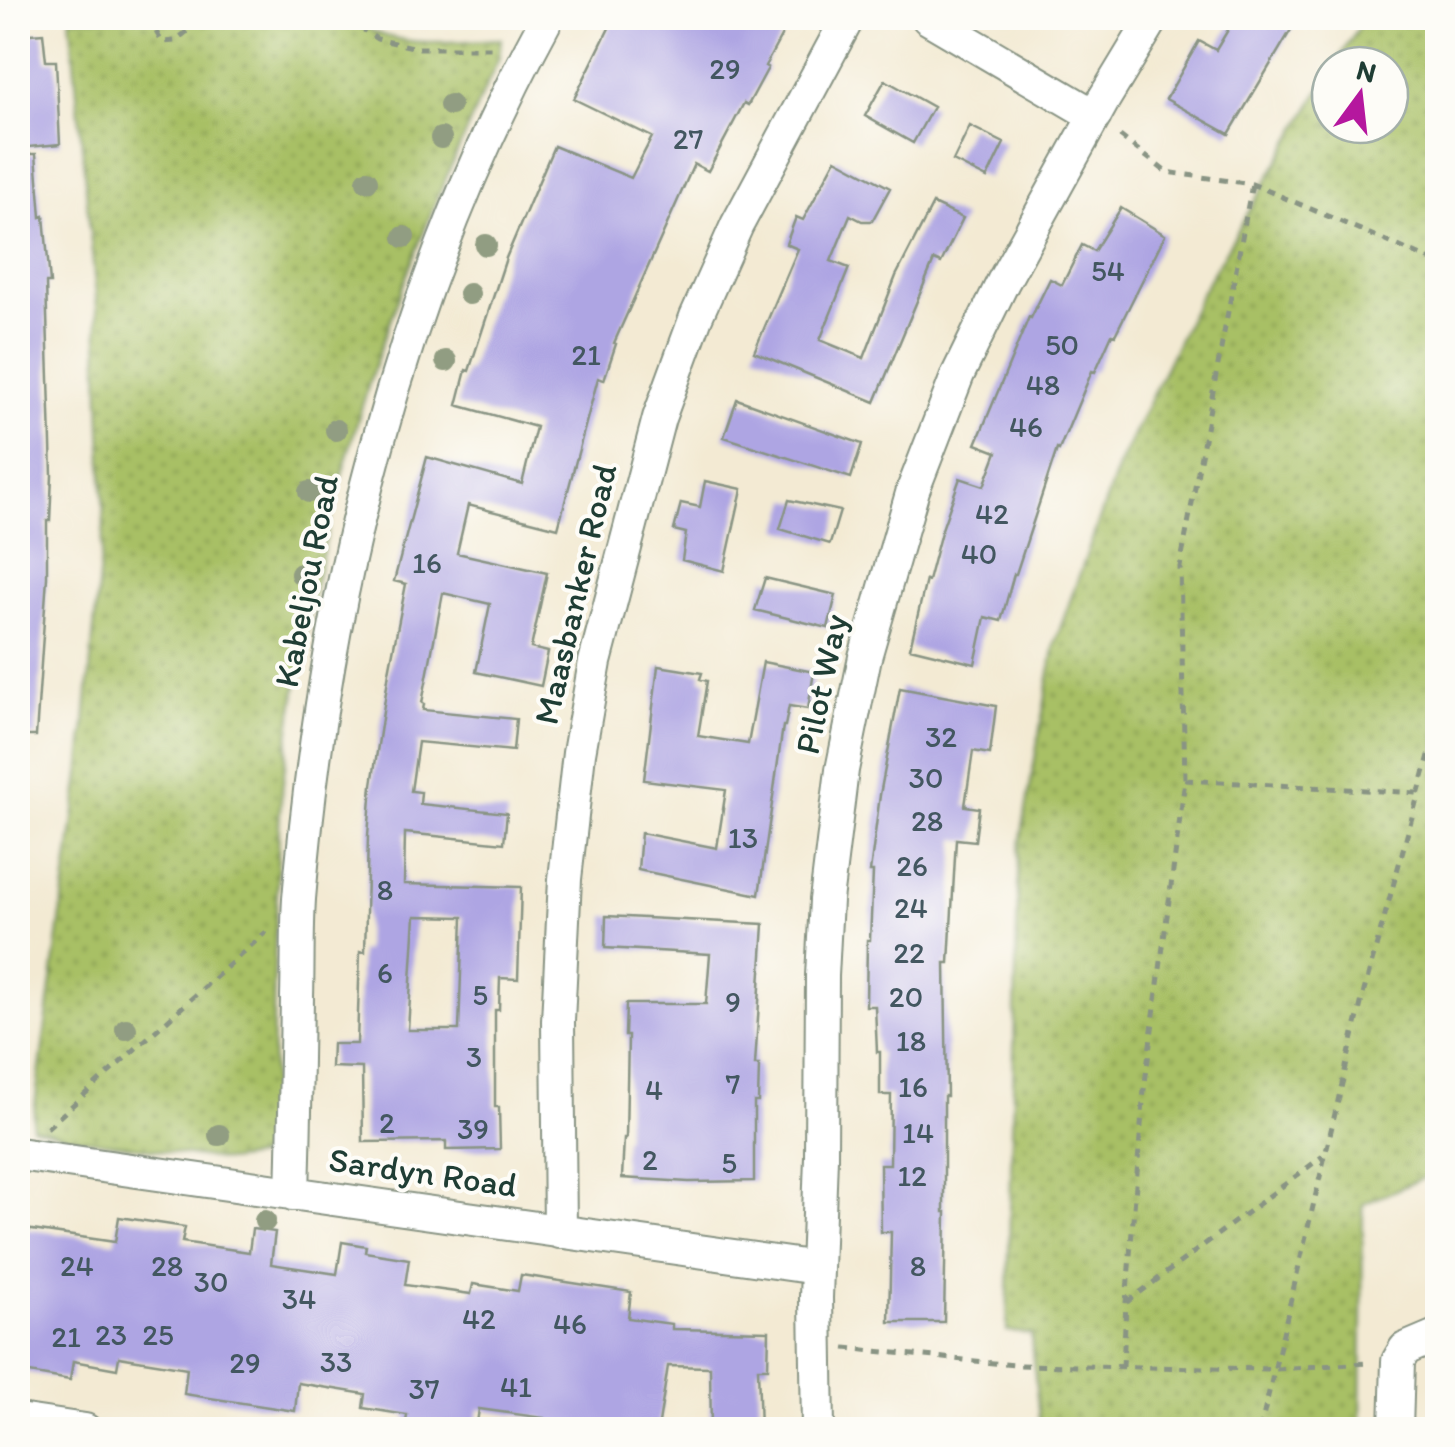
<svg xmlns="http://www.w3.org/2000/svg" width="1455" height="1447" font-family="Itim,sans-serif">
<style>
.green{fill:url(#green-dots);stroke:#647e4c;stroke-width:2.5}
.building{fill:#aea5e3;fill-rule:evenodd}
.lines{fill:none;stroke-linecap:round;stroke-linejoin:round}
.street-casing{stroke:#899484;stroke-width:36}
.path{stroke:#899484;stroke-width:5;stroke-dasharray:8 8;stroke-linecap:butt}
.street{stroke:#fff;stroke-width:32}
.tree{fill:#919d82}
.labels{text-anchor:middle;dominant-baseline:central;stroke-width:8;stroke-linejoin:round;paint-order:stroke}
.number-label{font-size:30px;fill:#435760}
.street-label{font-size:35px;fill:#1f3d34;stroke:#fdfcf7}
</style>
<defs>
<pattern id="green-dots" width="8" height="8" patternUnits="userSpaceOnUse" patternTransform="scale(2.5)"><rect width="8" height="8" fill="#a8c065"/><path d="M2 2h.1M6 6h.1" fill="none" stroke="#889d54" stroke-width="1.8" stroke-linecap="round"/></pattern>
</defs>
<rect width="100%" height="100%" fill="#fdfcf7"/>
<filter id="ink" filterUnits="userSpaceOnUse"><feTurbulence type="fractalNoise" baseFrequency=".01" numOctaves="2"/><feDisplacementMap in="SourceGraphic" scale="20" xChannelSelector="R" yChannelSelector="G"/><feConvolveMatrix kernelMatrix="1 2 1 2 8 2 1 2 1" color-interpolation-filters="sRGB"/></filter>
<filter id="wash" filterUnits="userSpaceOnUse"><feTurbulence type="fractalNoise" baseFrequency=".0048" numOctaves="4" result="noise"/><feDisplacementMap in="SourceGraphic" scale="40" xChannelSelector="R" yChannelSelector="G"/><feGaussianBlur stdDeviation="2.25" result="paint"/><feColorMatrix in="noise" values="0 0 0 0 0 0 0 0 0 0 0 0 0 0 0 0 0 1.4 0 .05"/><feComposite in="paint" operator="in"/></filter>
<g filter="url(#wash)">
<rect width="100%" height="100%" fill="#f3ead3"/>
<path class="green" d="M70,18H352C394,52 451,41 501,39L499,58C464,134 431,210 402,288C340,454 299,632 280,809C278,836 278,864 277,892C273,975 272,1058 272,1141L257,1157L227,1161L70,1137L32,1127L80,775L104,524L97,307Z
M1364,18H1437V1172L1363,1204L1361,1429H1040L1031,1334L1007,1331L1019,850L1055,643L1118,467L1201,293L1330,73V125H1390V65H1335Z"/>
<g id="blocks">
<path class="building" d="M614,18H791L765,66L768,68L748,105L744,103L708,171L694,164L614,343L616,344L604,380L598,378L558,528L468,505L457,553L547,573L531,648L548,652L541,686L476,672L490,604L443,593L422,703L424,704L423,710L516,719L513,751L418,742L411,791L421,792L420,804L507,813L504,843L405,833L404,884L521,887L518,979L500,978L499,1010H495V1107H499L500,1149L446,1150V1141L363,1142L362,1068L331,1067L332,1044H357L360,951L365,952L368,836L372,785L389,672L406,584L394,581L427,457L522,484L536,427L457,405L466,370L469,371L506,258L554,146L631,178L652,137L574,99ZM415,916L463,917L459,1030H408Z
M1235,18H1298L1229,134L1166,99L1199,41L1216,50Z
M43,33L46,61H56L60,144L18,148V35Z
M885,80L933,107L913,143L865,116Z
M970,126L1004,143L987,178L953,161Z
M18,154H36L41,217L44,216L50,283H46L52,475L50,521H47V577L36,736H18Z
M836,159L890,188L872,221H862L850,215L831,261L849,268L820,340L864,358L896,276L933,204L963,218L941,263L934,260L875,402L754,352L798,249L786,244L796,217L803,220Z
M1121,208L1165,235L1115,335L1112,334L1095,372L1092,371L1059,450L1057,449L1016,574H1014L1001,621L985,617L975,664L910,648L926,580L928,581L941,532L960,478L984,486L997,452L976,444L1029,317L1031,318L1050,279L1062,285L1082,245L1094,251Z
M737,399L862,444L851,478L724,437Z
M705,481L742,489L724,571L682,560L686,533L674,530L681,503L700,507Z
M789,500L840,511L830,544L780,529Z
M765,578L836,595L828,628L755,610Z
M763,662L814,672L808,709L789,706L785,726H783L759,895L638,870L641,833L717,848L726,790L644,780L658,666L702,673L700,679L707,681L698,736L748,744Z
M900,688L996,706L990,754L973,751L965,806L979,808L975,841L956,839L949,963H945L947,1096H944V1212H946L944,1322H889L891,1232H881L880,1164H890L891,1095H880V1052H877L875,1006H866L867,940H870L873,872H870L880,795Z
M606,916L764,924L755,1065H759L758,1102H754V1181L689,1182L622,1178L624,1138H626L628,1036H625L626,1004H706L710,954L605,948Z
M119,1217L185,1227L182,1242L249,1252L252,1229L275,1232L271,1264L337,1274L342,1242L366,1246L365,1252L409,1259L405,1285L471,1294L473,1284L518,1291L521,1275L631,1292L628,1318L672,1324V1329L769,1331L768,1368H758L760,1430H711L710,1367L668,1366L658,1430H620L567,1423L566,1430H543L544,1418L479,1409L476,1430H405L407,1415L363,1408L365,1394L298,1383L295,1411L184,1394L187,1368L119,1357L117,1369L73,1361L70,1380L18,1371V1278L25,1229L115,1242Z"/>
</g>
</g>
<g filter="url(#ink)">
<use href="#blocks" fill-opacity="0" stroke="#899484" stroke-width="2.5"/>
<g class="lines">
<g class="street-casing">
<path id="street" d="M928,18L1095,116
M18,1154L817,1268
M293,1194C295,1128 296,1063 297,997C298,964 297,931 299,899C324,593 400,288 547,18
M560,1232L558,1021L565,879L579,753L595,662L659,418L696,317L737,225L848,18
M18,1420L85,1430
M818,1430L816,1298L821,1157L822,976L826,900L842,770L865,657L913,490L958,374L1003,282L1104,99L1153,18
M1396,1430L1398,1361L1405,1349L1438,1335"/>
</g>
<path class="path" d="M148,18L162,42L175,41L204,18
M346,18L377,39L417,48H497
M1120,136L1166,172L1252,184L1438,263
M1185,780L1418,793
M47,1128L266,932
M1127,1302L1323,1156
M845,1348L1014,1365L1275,1369L1368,1363
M1123,1367L1126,1303L1144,1090L1185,780L1180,567L1252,184
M1260,1430L1364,991L1438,723"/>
<use href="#street" class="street"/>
</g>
<g class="tree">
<circle cx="450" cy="105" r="11"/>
<circle cx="441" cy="138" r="11"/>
<circle cx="367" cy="181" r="11"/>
<circle cx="404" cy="237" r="11"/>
<circle cx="486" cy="245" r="11"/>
<circle cx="469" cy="294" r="11"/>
<circle cx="446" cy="361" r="11"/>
<circle cx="336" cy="430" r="11"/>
<circle cx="309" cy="492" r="11"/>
<circle cx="301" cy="574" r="11"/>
<circle cx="126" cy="1029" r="11"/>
<circle cx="219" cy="1135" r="11"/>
<circle cx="265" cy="1221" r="11"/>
</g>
</g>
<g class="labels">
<g class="number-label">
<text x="725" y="68">29</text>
<text x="688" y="138">27</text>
<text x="1108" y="270">54</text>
<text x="1062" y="344">50</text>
<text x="586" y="354">21</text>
<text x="1043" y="384">48</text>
<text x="1026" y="426">46</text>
<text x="992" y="513">42</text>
<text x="979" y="553">40</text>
<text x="427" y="562">16</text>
<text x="941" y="736">32</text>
<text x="926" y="777">30</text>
<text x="927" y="820">28</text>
<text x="743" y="837">13</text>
<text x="912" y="865">26</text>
<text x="385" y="889">8</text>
<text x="911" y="907">24</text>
<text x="909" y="952">22</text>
<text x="385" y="972">6</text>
<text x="480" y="994">5</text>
<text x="906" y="996">20</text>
<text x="733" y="1001">9</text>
<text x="911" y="1040">18</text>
<text x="474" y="1056">3</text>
<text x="733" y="1083">7</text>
<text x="913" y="1086">16</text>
<text x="654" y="1089">4</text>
<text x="387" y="1122">2</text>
<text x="473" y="1128">39</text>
<text x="918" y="1132">14</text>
<text x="650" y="1159">2</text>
<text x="729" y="1162">5</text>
<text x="912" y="1175">12</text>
<text x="77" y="1265">24</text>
<text x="167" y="1265">28</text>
<text x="918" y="1265">8</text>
<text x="211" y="1281">30</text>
<text x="299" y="1298">34</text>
<text x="479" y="1318">42</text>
<text x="570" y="1323">46</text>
<text x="111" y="1334">23</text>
<text x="158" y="1334">25</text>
<text x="66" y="1336">21</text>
<text x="336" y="1361">33</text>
<text x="245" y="1362">29</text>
<text x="516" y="1386">41</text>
<text x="424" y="1388">37</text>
</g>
<g class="street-label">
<text transform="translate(306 581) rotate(-79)">Kabeljou Road</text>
<text transform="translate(575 594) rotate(-77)">Maasbanker Road</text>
<text transform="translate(821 684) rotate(-78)">Pilot Way</text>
<text transform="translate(423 1172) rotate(8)">Sardyn Road</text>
</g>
</g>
<rect width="1455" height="1447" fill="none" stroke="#fdfcf7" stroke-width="60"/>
<g transform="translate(1360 95) rotate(15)"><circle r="48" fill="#fdfcf7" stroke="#a4b0a9" stroke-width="2.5"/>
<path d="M0-8L18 38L0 25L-18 38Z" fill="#b5179e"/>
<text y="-15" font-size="28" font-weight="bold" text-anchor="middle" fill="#1f3d34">N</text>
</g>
</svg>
